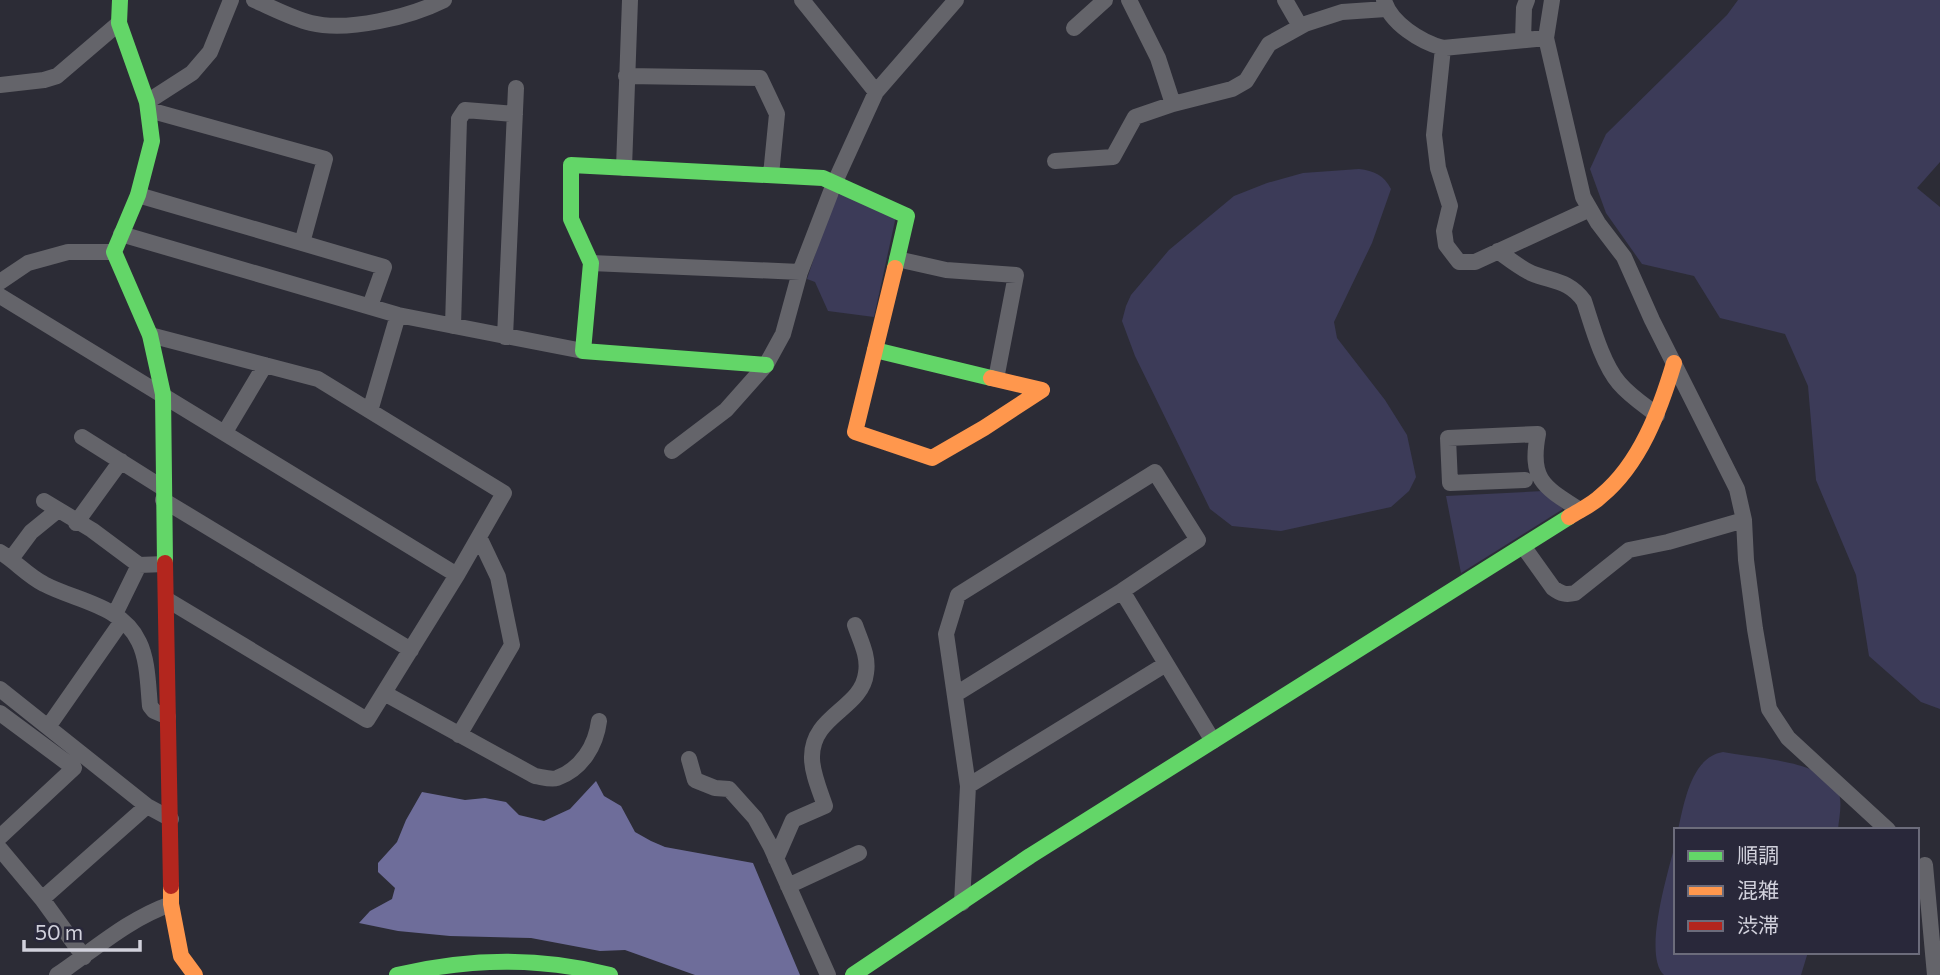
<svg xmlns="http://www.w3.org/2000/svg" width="1940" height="975" font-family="Commissioner,'Noto Sans JP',sans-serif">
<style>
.green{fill:#3c3b58}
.water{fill:#6e6d9a}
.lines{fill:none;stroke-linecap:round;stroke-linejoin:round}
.street{stroke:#64646a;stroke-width:16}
.fast{stroke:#63d668;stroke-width:16}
.slow{stroke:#ff974d;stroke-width:16}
.jam{stroke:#b3261e;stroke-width:16}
</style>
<rect width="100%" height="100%" fill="#2c2c36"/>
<path class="green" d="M1738,0H1940V162L1917,188L1940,207V709L1921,702L1869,656L1856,575L1816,480L1808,386L1785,334L1720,318L1694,276L1642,264L1606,213L1590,169L1606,134L1727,15Z
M1359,169C1374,171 1384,175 1391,189L1372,243L1334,322L1337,338L1385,400L1407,435L1416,477L1409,491L1391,507L1281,531L1232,526L1210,509L1135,356L1122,321L1126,306L1131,295L1169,250L1234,196L1267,183L1303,173Z
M843,192L896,216L874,317L828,311L815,282L807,279L834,198Z
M1543,491L1563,509L1461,573L1446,496Z
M1723,752C1753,758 1818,760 1836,787C1844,799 1839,816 1838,830H1678C1684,804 1691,757 1723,752Z
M1676,841V952H1808L1801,975H1664C1642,955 1669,869 1676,841Z"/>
<path class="water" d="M596,781L604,796L621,806L635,832L651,841L665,847L753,863L800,975H695L625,950L600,951L531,938L450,936L398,931L359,923L370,911L392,899L395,888L378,872V863L397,842L406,820L422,792L465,800L485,798L506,802L519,815L544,821L570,809Z"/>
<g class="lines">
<path class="street" d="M254,0C273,8 291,18 311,23C348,32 410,17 444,0
M802,0L876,92
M1129,0L1158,58L1173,104
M1285,0L1300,26
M1384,0C1390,23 1421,42 1443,48L1546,38
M1552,0L1546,38L1583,197L1598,223L1624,257L1652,320L1737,489L1744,520L1746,560L1755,629L1769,709L1788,738L1888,830
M1074,28L1105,0
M1523,40L1524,8L1527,0
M1443,48L1434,135L1438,168L1450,206L1444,231L1446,245L1459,262H1475L1590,209
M626,76L760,78L777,114L771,175
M0,85L44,80L57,76L119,23
M147,102L192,73L210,52L231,0
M149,110L325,159L302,243
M1055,161L1113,157L1135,117L1173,104L1232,89L1246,81L1269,44L1305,24L1342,12L1386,9
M624,168L630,0
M138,195L384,267L370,306
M121,234L398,315L583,351
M1498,251C1509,259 1519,267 1531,273C1553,282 1569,280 1584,301C1592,325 1602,363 1619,383C1630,396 1644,405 1657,415
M897,259L946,270L1016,275L996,379
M591,263L800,272
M0,282L28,263L68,252H114
M0,296L457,575L367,720L166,599
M453,326L459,119L465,110L515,114
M150,335L318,379L504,493L457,575
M505,337L516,88
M370,411L398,315
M225,432L265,365
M82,437L163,488
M672,451L726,410L766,365L783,334L800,272L834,184L876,92L956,0
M1525,480L1450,483L1448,438L1538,434C1529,480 1544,487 1580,510
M163,500L411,650
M44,501L92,530L139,565L165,564
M76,523L121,461
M1523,546L1553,588C1561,594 1566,595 1575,593L1629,550L1668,542L1744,520
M0,552C15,561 28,576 44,584C76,601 122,605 139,642C148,660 148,686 150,706L154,711L168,717
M11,559L31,532L58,510
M1122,591L1213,741
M115,614L139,565
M0,689L147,806
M384,693L535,776C542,777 551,780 557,778C582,769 596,745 599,721
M956,694L1122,591L1198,540L1155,472L958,595L946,634L968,786L962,903
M0,713L74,768L0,837
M48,727L122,621
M459,735L512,645L498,577L479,537
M689,759L695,780L715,788L729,789L755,818L771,847L828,975
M968,786L1166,664
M0,849L42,899L147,806L171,819
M776,859L793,820L825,806C820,791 812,773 812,758C811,715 862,709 866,673C869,656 860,640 855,625
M1925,865L1935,975
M788,886L859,853
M42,899L84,957
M57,975C94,950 128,919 171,904"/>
<path class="fast" d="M120,0L119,23L147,102L152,141L138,195L114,252L150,335L163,394L165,563
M875,350L991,378
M766,365L583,351L591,263L571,219V165L823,178L907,216L895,268
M397,975C469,958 538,956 610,975
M853,975L1030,856L1569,517"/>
<path class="slow" d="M895,268L855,432L932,458L984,428L1042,390L991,378
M1569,517C1580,510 1592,505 1601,496C1640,464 1660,410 1674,363
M171,886V904L181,956L195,975"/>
<path class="jam" d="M165,563L171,886"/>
</g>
<rect x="1674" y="828" width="245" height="126" fill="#29283a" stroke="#6c6c7b" stroke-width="2"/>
<rect x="1688" y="851" width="35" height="10" fill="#63d668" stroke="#6c6c7b" stroke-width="2"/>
<text x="1737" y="863" font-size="21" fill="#d1d1dc">順調</text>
<rect x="1688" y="886" width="35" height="10" fill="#ff974d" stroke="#6c6c7b" stroke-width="2"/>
<text x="1737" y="898" font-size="21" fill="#d1d1dc">混雑</text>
<rect x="1688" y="921" width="35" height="10" fill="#b3261e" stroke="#6c6c7b" stroke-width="2"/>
<text x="1737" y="933" font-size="21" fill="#d1d1dc">渋滞</text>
<path d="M24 940v10h116v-10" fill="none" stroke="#d1d1dc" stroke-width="3.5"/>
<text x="35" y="940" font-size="21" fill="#d1d1dc" stroke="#29283a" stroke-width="5" paint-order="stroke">50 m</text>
</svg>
